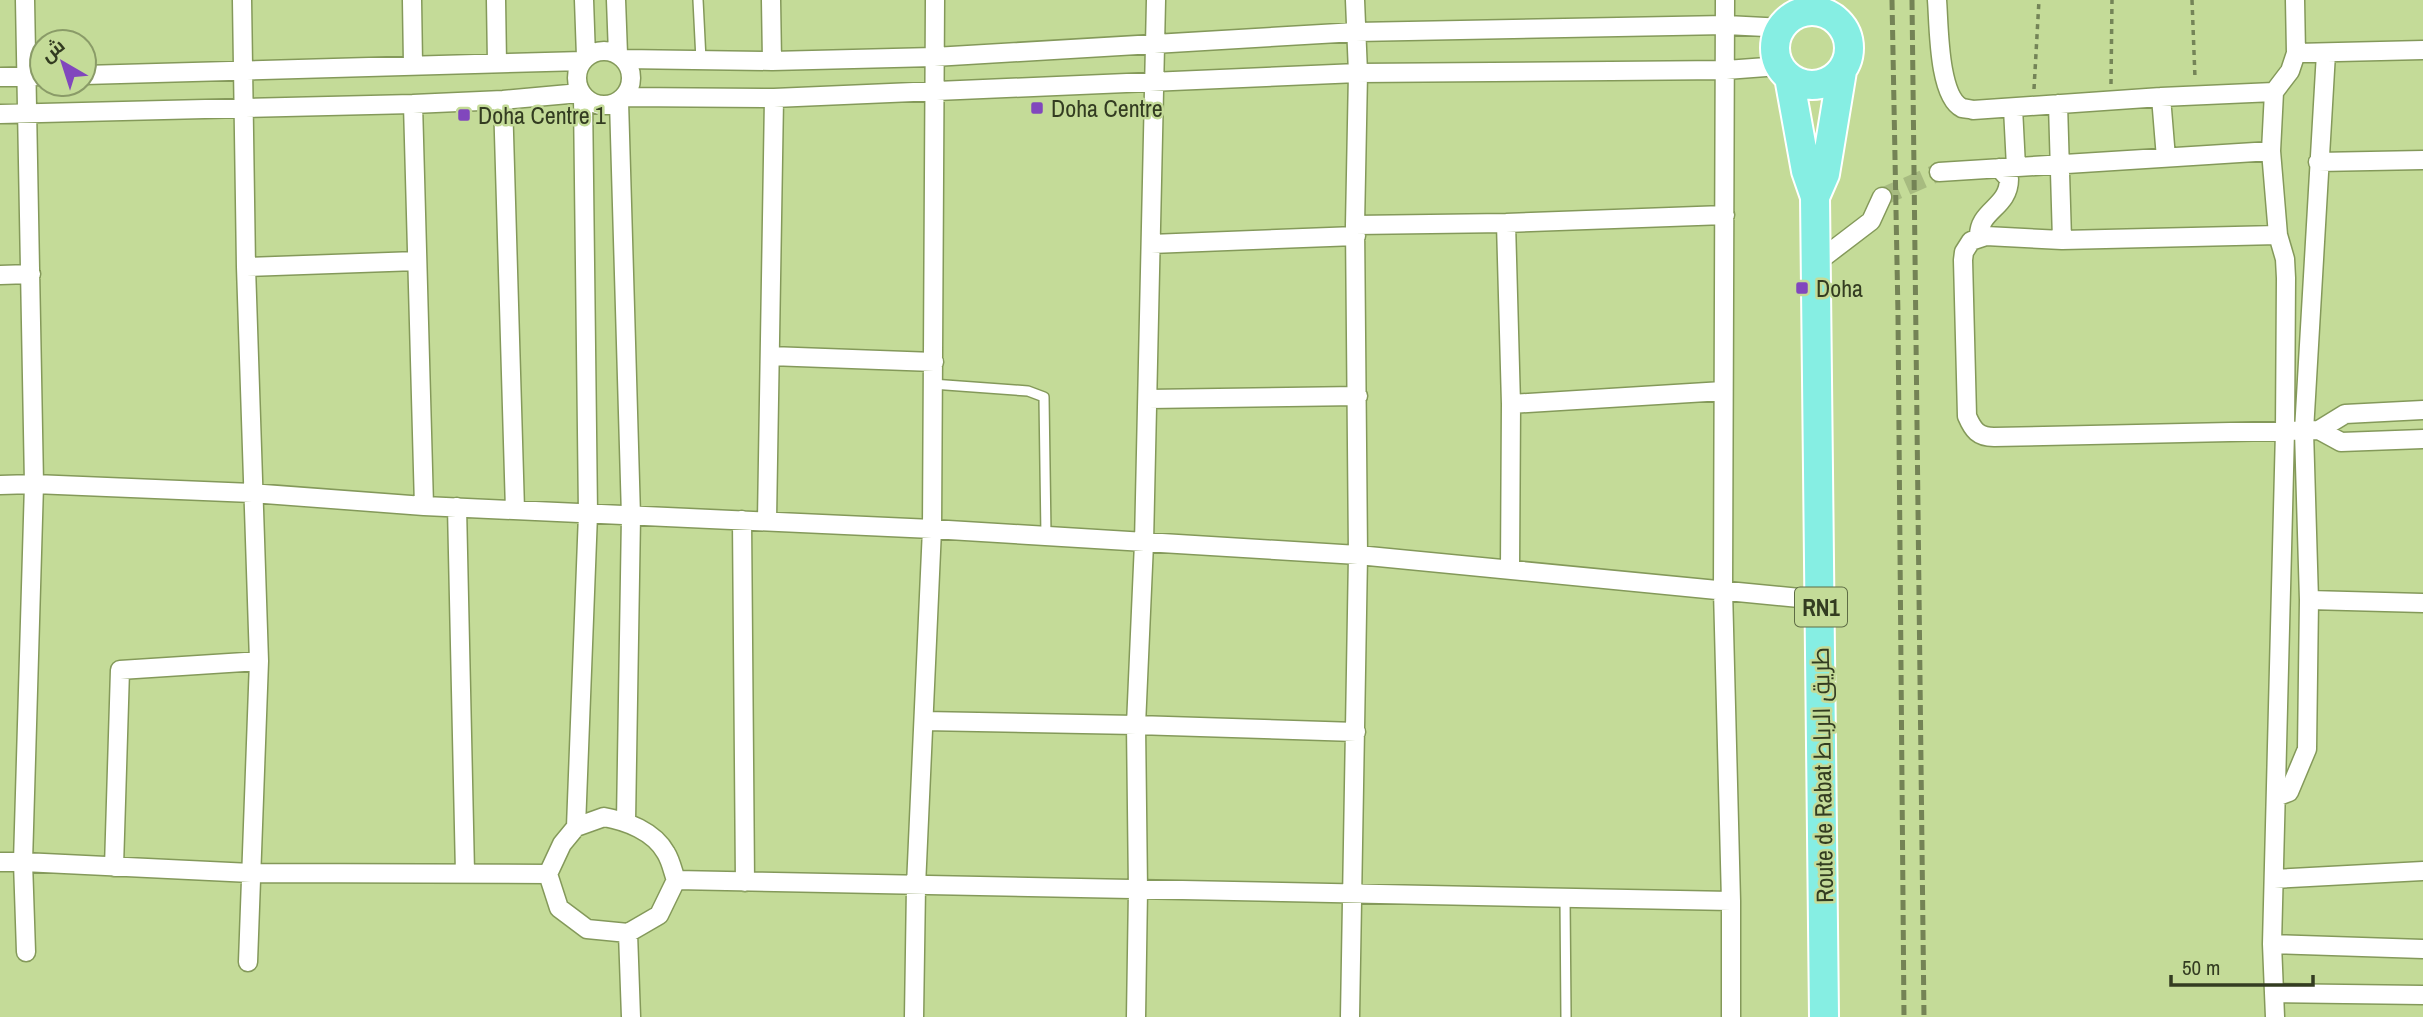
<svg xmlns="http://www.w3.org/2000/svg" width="2423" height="1017" font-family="'Archivo Narrow',Cairo,sans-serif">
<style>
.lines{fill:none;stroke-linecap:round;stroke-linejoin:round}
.street-tunnel{stroke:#a7bb80;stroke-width:18;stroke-dasharray:18 9;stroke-linecap:butt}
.lane-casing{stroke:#84995a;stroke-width:12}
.street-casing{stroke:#84995a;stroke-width:21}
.primary-casing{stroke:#fff;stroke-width:32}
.path{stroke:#748457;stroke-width:3.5;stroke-dasharray:5 5;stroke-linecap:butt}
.lane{stroke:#fff;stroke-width:9}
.street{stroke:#fff;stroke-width:18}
.primary{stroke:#86eee3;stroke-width:28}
.rail{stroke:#748356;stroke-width:5;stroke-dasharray:10 5;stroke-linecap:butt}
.poi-dot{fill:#8147bd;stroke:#c4db98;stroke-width:2.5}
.labels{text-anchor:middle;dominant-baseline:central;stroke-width:5;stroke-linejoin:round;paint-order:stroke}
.shield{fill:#c4db98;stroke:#5e6c45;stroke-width:2}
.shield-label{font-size:23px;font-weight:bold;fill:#333c21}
.poi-label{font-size:24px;fill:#333c21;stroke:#c4db98;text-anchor:start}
.street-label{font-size:24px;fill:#333c21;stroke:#c4db98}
</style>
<rect width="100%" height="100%" fill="#c4db98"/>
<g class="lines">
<path class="street-tunnel" d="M1882,197L1939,172"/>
<g class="lane-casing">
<path id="lane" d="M698,0L701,60
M932,384L1028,391L1044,397L1046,536
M1565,898L1566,1017"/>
</g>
<g class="street-casing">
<path id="street" d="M25,0L34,484L23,862L251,873L548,874
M242,0L246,267L259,661L248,962
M412,0L413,64
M496,0L497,63
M584,0L586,57
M616,0L618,54
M771,0L772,61
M1725,0L1723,590L1731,901V1017
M1937,0C1939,24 1938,96 1962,108C1966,109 1970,109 1973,110L2161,97L2274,92
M577 78a27 27 0 1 1 54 0a27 27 0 1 1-54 0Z
M2296,53L2423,50
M2326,53L2304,431L2309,600L2423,603
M624,59L772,61L934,57L1356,32L1726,25L1783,28
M84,75L583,61
M0,77L42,76
M624,97L774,98L1358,73L1726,70L1780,66
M2161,97L2166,158
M503,100L515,510
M619,101L631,516L626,821
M413,104L424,506
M2058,104L2062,240
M2013,108L2016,167
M0,114L413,104L503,100L580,93
M2318,162L2423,160
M1939,172L2271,151
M1506,223L1511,404L1510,569
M1355,225L1506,223L1725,215
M2278,235L2062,240L1986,236L1971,241L1964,252L1963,260L1967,416C1973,430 1978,437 1994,437L2319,430L2341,442L2423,439
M1979,237C1978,210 2009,208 2009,179L1999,168
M1151,244L1356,236
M1816,263L1871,221L1882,197
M246,267L417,261
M0,275L31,274
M770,356L934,362
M1148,399L1358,396
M1511,404L1723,391
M2319,430L2345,414L2423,410
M0,485L34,484L252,493L424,506L932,529L1358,555L1820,600
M457,507L465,873
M742,520L745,882
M767,520L774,98
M924,721L1136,725L1356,732
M2276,797L2289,792L2307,749L2309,600
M604,817C626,821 654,831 666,853C671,861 673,872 676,880L659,915L628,933L587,929L559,908L548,874L562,844L576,827Z
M576,827L588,514L583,97
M0,862H23L26,952
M114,867L120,670L259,661
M2274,879L2423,871
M676,880L1731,901
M628,933L631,1017
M2272,944L2423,949
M2274,993L2423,995
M914,1017L916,886L932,529L935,0
M1136,1017L1138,890L1136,725L1144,543L1156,0
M1350,1017L1358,555L1355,225L1358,73L1355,0
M2275,1017L2272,944L2285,431L2286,278L2285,259L2278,235L2271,151L2274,92L2290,71L2296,53L2295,0"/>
</g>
<g class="primary-casing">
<path id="primary" d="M1775 48a37 37 0 1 1 74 0a37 37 0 1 1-74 0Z
M1789,77L1806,171L1815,197L1824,1017
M1815,197L1825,174L1842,71"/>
</g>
<path class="path" d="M2192,0L2195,78
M2111,84L2112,0
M2034,89L2039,0"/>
<use href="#lane" class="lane"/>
<use href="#street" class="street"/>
<use href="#primary" class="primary"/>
<path class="rail" d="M1892,0L1898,315L1904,1017
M1912,0L1924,1017"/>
</g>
<g class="poi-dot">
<rect x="1030" y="101" width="14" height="14" rx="3.5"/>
<rect x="457" y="108" width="14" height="14" rx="3.5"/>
<rect x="1795" y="281" width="14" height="14" rx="3.5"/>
</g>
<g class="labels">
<rect class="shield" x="1795" y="587.5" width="52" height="39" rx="5"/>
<g class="shield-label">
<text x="1821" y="607">RN1</text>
</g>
<g class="poi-label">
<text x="1051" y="108">Doha Centre</text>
<text x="478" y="115">Doha Centre 1</text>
<text x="1816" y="288">Doha</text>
</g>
<g class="street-label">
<text transform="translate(1822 775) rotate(-91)">Route de Rabat طريق الرباط</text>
</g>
</g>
<g transform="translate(63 63) rotate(321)"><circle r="33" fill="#c4db98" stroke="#8a9b68" stroke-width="2"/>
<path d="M0-5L12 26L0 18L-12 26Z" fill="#8147bd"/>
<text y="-10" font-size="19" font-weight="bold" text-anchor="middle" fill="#333c21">ش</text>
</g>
<path d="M2171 975v10h142v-10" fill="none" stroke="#333c21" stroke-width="3.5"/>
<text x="2182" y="975" font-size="21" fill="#333c21" stroke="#c4db98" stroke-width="5" paint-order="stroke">50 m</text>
</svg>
